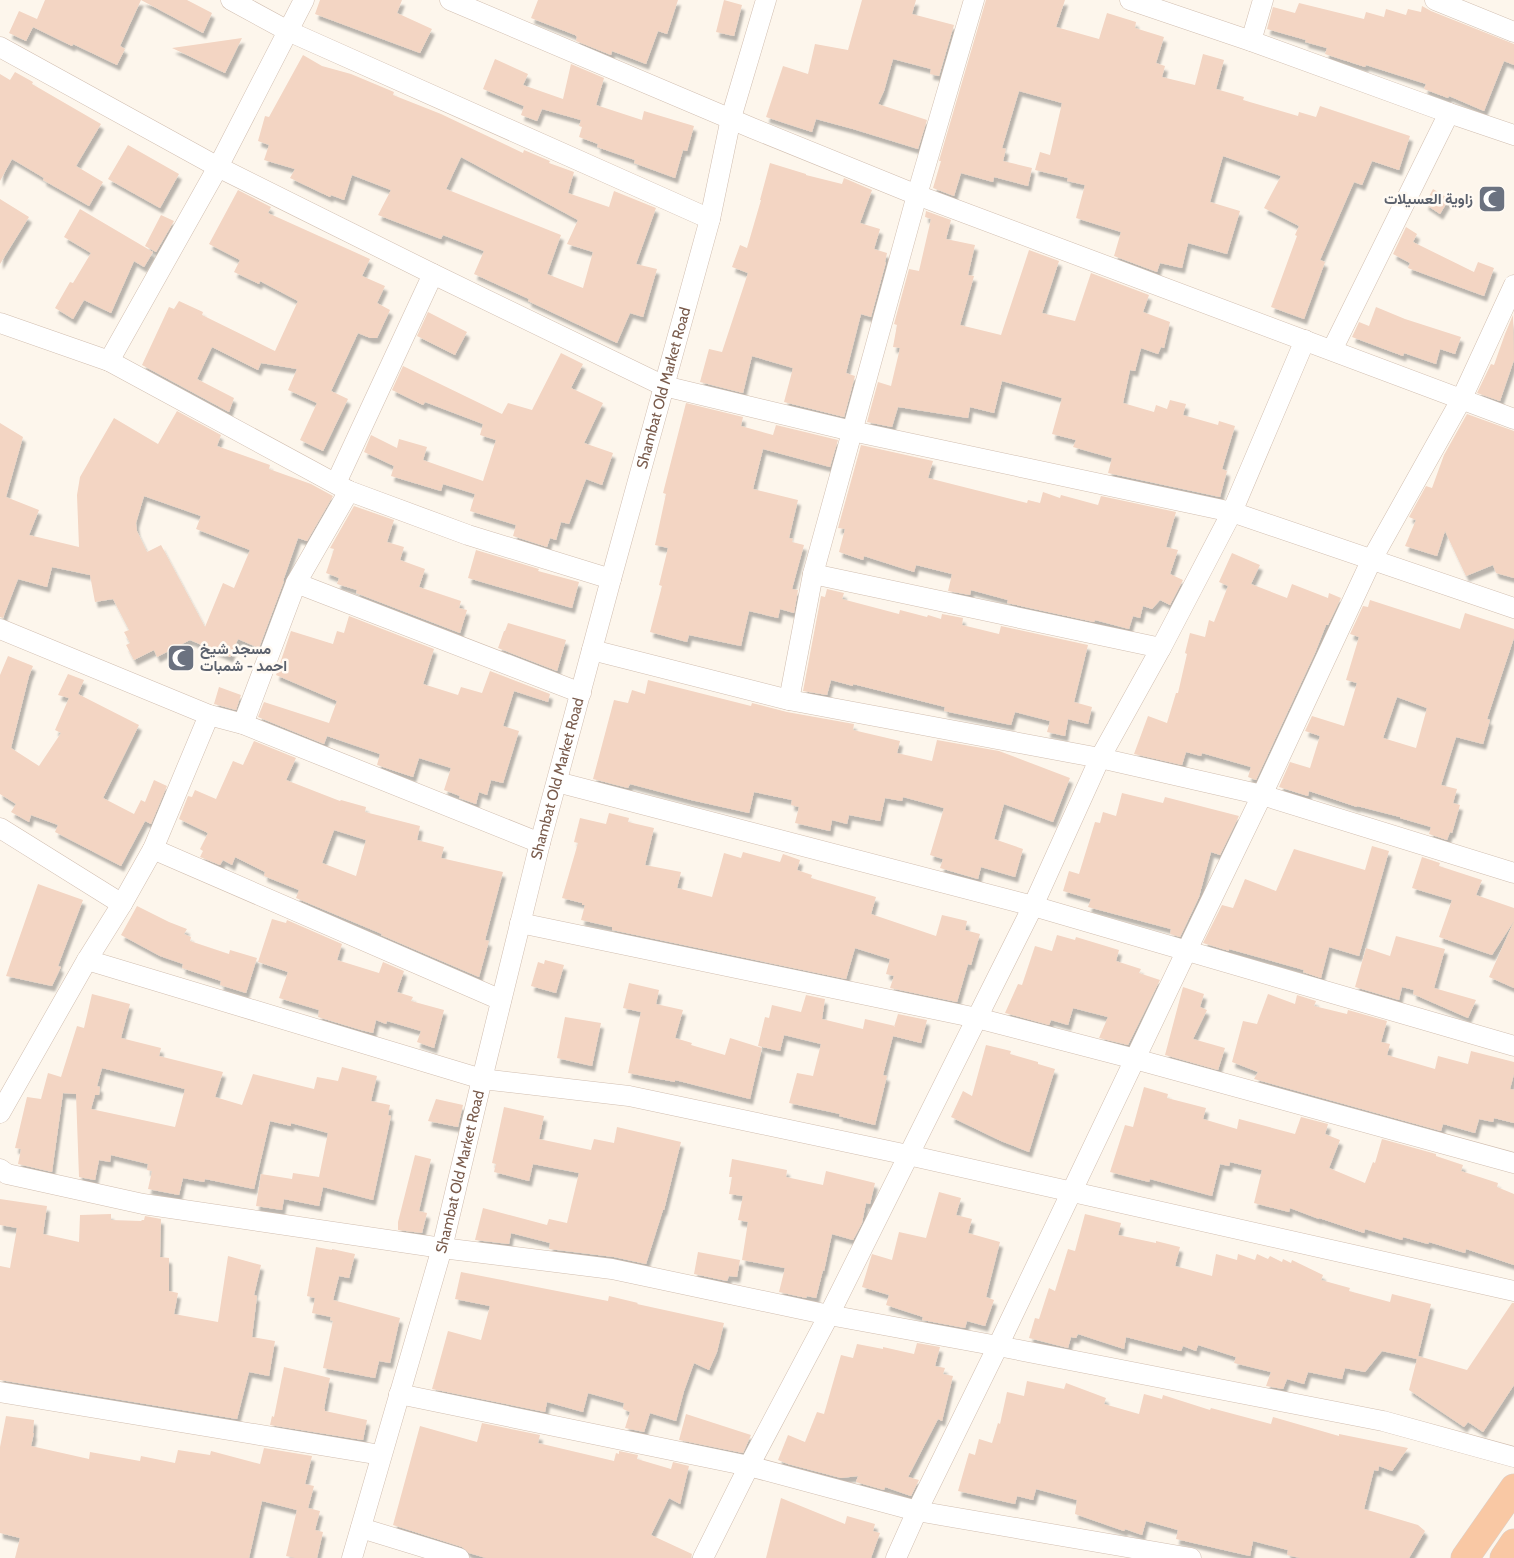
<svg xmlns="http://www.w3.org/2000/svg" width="1514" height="1558" font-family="Cabin,Vazirmatn,sans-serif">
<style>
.building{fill:#f3d5c3;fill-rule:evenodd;filter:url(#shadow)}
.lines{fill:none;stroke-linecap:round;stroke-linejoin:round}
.minor-casing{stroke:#d1beb0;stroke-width:21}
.trunk-casing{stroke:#dad1cd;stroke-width:29}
.minor{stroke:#fff;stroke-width:20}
.trunk{stroke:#f9c8a4;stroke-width:28}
.labels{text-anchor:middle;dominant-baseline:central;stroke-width:5;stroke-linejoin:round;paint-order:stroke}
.worship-label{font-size:15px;font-weight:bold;fill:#5b616d;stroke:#fffaf3;text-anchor:end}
.street-label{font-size:15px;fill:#7a5c4d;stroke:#fffaf3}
</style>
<defs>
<filter id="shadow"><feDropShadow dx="3" dy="5.5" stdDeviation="1" flood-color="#0004"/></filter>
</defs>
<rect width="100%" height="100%" fill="#fdf6ec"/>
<path class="building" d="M45,0H187L212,13L203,33L141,0L120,46L125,49L117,65L73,44L72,46L33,27L34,25L26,41L9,33L19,11L37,19Z
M320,0H402L397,13L432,29L420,53L315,14Z
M538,0H678L667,34L658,31L646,64L612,51L611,55L576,41L577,37L575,35L531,18Z
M724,0L742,5L734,36L716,32Z
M862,0H916L912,14L954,25L939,76L930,74L931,69L893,59L884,91L878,104L927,120L918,149L853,129L816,119L812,132L766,117L783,66L808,74L815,44L848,50Z
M986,0H1065L1056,27L1099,39L1107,13L1136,22L1135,28L1164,37L1156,63L1165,66L1162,77L1195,85L1203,54L1224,60L1216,89L1244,97L1243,100L1298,116L1299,112L1316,117L1320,106L1410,136L1399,170L1372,161L1362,185L1354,182L1320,260L1325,262L1304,319L1271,307L1297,236L1295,235L1299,226L1264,208L1281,176L1223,156L1210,202L1240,211L1227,254L1188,243L1182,268L1160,263L1157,272L1114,256L1121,232L1076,218L1085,185L1067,181L1068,178L1035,170L1040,152L1050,155L1062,103L1019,91L1002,148L1006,149L1003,161L1032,168L1028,186L994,177L993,182L961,173L954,196L933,188L941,161H939Z
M1299,3L1364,19L1366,12L1384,17L1386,9L1406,15L1408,9L1421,12L1422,6L1431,11L1514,44V65L1504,61L1484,111L1449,96L1448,98L1424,89L1426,84L1366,65L1365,67L1325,54L1327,48L1305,42L1306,40L1267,29L1273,7L1295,13Z
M242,38L225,73L172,48Z
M303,55L322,66L351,74L394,92L393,95L441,114L523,153L524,150L550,161L549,163L574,172L568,193L609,207L614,191L656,208L636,264L657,269L643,317L630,313L617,343L528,301L529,299L474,274L484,251L443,235L441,239L378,215L391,190L352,175L344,200L331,195L330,197L290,178L295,169L264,160L269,145L258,141L265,116L269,117ZM461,157L578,220L567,244L593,252L583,288L547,274L561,235L446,189Z
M495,59L528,74L523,85L563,99L571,64L604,78L596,105L642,120L644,111L694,126L687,151L683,150L675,178L634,163L635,160L597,147L598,144L579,137L582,127L579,126L581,120L542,109L537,121L521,115L524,106L483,89Z
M15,72L33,82L32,84L101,124L76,166L103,182L89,206L43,180L44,178L12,159L0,181V74L10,80Z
M128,145L179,174L160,208L108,179Z
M770,163L806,174V175L842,184L844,178L872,190L860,223L880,229L874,249L887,253L885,262H886L871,317L861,314L846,373L855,376L844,417L784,402L793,368L752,356L743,393L700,382L709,349L722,352L748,273L732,267L740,245L747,248L761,200H760Z
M1433,189L1449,199L1440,214L1425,204Z
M238,190L271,207L268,213L370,259L362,276L385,286L377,303L390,310L377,338H370L358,333L331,391L348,399L323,451L300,440L317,403L288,390L297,369L261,363L258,370L212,347L197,379L234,398L229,412L142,365L169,307L174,309L179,301L203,312L202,315L275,351L298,301L260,281L259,284L234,272L240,260L209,244Z
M0,199L29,217L0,264Z
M80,209L153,252L144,267L134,261L111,313L84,300L73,319L55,308L70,282L73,283L91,253L64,237Z
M926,211L951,220L946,239L975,245L968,275L974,276L960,325L1001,335L1029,250L1059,261L1042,313L1075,321L1091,273L1149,295L1143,312L1170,322L1164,348L1161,347L1158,354L1141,348L1135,371L1130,370L1123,403L1154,412L1156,405L1167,409L1170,400L1186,404L1183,415L1218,425L1219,421L1235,426L1222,469L1227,471L1220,497L1108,473L1112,458L1073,447L1076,440L1052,434L1062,398L1002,381L994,413L970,407L968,418L898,407L892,427L867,422L878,382L891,386L900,348L893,347L897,325L894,324L909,269L919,271L931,219L925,217Z
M161,215L174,221L156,252L145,246Z
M1406,227L1417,234L1413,242L1474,272L1478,262L1494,268L1484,296L1408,268L1410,263L1393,254Z
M1376,307L1405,319L1461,337L1455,354L1440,349L1436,364L1404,353L1403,356L1352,337L1359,322L1369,326Z
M428,312L467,332L455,355L417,336Z
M1513,315L1514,360L1500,401L1477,393L1491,364L1494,365L1505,334Z
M561,353L583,364L571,388L603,403L584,443L613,453L602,485L586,479L569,524L561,522L556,540L550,538L547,547L513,536L516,525L470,511L475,494L443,484L441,491L391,476L394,466L364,452L371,435L397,448L399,439L427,447L423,460L483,481L496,440L480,435L483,424L425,402L423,405L392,390L403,366L502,414L508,403L532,410Z
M686,403L743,417L741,426L773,435L776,425L838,440L830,467L763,449L753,489L798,500L789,538L793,539L792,542L804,545L792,589L798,590L794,613L780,609L778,618L749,611L741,646L689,635L687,642L650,632L662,586L659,585L668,548L655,545L666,494L663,493Z
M177,411L221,435L217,446L270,465L269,469L311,484L333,496L307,541L298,538L283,581H284L259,648L238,639L230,657L190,640L157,657L154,650L134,660L126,645L130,643L124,632L129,630L113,599L95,602L90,575L52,567L47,587L18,579L3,618L0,617V423L23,437L6,497L39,510L29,535L79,547L77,495L80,477L114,418L158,444ZM144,496L201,516L196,529L250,550L234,588L223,583L205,627L161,545L147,552L137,531L136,523Z
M1467,414L1514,431V578L1496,573L1493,565L1466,576L1445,531L1437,556L1405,546L1416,520L1409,517L1426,486L1432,488L1444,455Z
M861,445L933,461L928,478L1027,503L1028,500L1040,503L1043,492L1060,498L1061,495L1098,505L1101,496L1176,512L1166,547L1178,550L1170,574L1183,580L1170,605L1160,600L1152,609L1143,606L1140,618L1133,616L1129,629L1095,620L1094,622L1007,603L1008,600L971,590L970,595L948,591L952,574L916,565L914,572L864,556L863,560L839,552L845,529L838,528Z
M354,506L394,520L387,542L404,547L400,560L425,569L419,587L461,601L459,608L467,610L460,633L356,593L357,590L337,584L339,578L326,573L334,549L330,548Z
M476,550L539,569L538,571L579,582L572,608L468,578Z
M1232,553L1260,565L1251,584L1287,598L1292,584L1328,598L1329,593L1341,598L1328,625H1326L1315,653L1256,780L1248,777L1251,767L1202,753L1201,756L1186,752L1182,765L1134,754L1148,716L1167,723L1176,693H1178L1187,654L1185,653L1190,633L1205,637L1209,620L1214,622L1228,586L1219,582Z
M827,589L844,593L842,599L899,614L900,610L927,617L928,615L941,619L942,614L963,618L962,625L999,634L1001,626L1088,645L1074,702L1092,707L1088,724L1068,719L1065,736L1047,732L1050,721L1015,712L1011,725L944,711L945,707L853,684V686L831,680L827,695L803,691L821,596L825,597Z
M1370,600L1460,629L1465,613L1514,629V638L1487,719L1490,720L1483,744L1456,737L1441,785L1457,789L1453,803L1460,805L1452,833L1450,832L1447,840L1429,834L1431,827L1400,818V817L1357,806V807L1309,791L1308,796L1279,787L1290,762L1310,768L1320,736L1305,731L1312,716L1344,726L1357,683L1346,680L1359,637L1350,634L1363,606L1368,607ZM1397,697L1427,708L1416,748L1383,738Z
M349,616L434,649L423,684L458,695L461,687L482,693L490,671L550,694L548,702L514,691L503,726L519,731L503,783L491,780L487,795L479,792L476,804L459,798L460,796L444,790L451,768L419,758L413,777L377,765L380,754L327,736L324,744L258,717L264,702L329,723L337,701L276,675L291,631L333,644L337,631L344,633Z
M508,623L566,640L557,671L498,648L504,631H505Z
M8,656L33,666L29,676L11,748L39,766L61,733L55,730L69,698L58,695L68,674L84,680L78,694L139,725L103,798L134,814L141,800L145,802L154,780L167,786L151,824L145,821L121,866L55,832L58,825L31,815L29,822L11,812L16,804L0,794V675Z
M648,680L751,706L752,703L787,712L854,724L853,730L900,741L897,753L932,761L937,740L999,751L1070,778L1053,822L1004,804L994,839L1023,849L1015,877L981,867L978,879L940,868L943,859L930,855L944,808L903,797L902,801L885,798L880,821L849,815L847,824L832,820L830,831L795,823L799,807L791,805L792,800L754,792L749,813L691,800L630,784L628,788L593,779L614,700L628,703L632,690L645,694Z
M219,687L241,695L236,710L214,704Z
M254,741L296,758L286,780L340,801L341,800L366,807L365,812L420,826L417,840L444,847L441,858L503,872L485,940L489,941L479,977L381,935L382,934L296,898L299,890L264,876L265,872L235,857L232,865L223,860L220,865L200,857L203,851L200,849L208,833L179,819L188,796L192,797L195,790L216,799L233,761L243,765ZM334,830L366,840L356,876L322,863Z
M1122,793L1163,803L1165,797L1239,816L1220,855L1211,852L1199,897L1180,937L1170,934L1171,929L1088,907L1091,899L1063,891L1069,871L1079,874L1095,822L1100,823L1103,812L1116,816Z
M609,813L629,818L628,822L654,828L645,865L681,872L677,888L712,897L724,853L741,858L743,852L780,862L783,854L800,860L797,870L812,875L811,878L876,897L871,914L936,936L942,915L967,921L965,930L980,934L971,965L968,964L957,1002L890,988L894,976L886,974L890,959L855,948L846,979L612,930V927L581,920L585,905H582V903L562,898L578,843L574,842L580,818L606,824Z
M1372,846L1389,851L1359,956L1329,947L1321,978L1303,972L1304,970L1229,949V951L1203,943L1222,905L1233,908L1245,879L1276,891L1294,849L1365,870Z
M1422,857L1440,863L1439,866L1482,880L1476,895L1514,908V921L1492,955L1439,937L1452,900L1412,888Z
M38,884L83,900L58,966L61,967L52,986L6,976Z
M137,906L169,922L187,929L184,934L191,937L190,941L229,954L230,950L257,958L246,993L220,985L221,981L182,968L183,964L160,956L121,935Z
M272,919L286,923L287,920L342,944L337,960L379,973L383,962L404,971L397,992L413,997L411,1001L444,1010L434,1048L417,1042L421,1031L387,1021L386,1024L376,1020L373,1033L361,1030L318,1017L319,1010L279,998L288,972L258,962Z
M1514,921V988L1489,977Z
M1057,935L1075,940L1076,937L1119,950L1116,961L1141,969L1139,973L1160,980L1128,1045L1099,1038L1108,1017L1073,1008L1068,1025L1051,1020L1049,1025L1005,1013L1018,984L1022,985L1035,946L1052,951Z
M1396,936L1445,949L1434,988L1476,1000L1468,1018L1413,994L1414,990L1402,987L1399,1000L1355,987L1366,948L1390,956Z
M545,960L564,965L556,993L531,986L538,962L544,964Z
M629,983L659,990L656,1004L683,1010L675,1038L692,1043L691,1045L725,1055L730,1038L762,1048L750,1099L675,1080V1082L628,1073L641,1012L623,1008Z
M1183,987L1204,994L1200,1007L1207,1010L1193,1039L1225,1048L1218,1070L1165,1055Z
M92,994L130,1004L121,1038L161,1048L159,1056L223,1072L215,1097L242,1105L253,1074L314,1089L317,1077L338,1081L342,1067L377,1076L371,1101L390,1105L388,1115L391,1116L373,1200L323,1187L319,1206L284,1199L282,1210L256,1206L261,1174L292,1179L293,1173L319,1177L328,1133L291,1123V1126L270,1121L254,1189L205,1179L204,1182L183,1178L179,1195L148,1189L152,1171L147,1170L148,1164L111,1155L110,1162L99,1160L95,1180L79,1177L76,1094L63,1093L52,1172L18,1164L21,1149L15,1148L27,1097L41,1099L48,1073L61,1077L77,1026L84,1028ZM102,1068L185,1089L175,1127L91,1109L95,1095H99L100,1087L97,1086Z
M1268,994L1295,1004L1297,995L1316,1001L1314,1006L1347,1014L1348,1010L1387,1021L1381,1042L1390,1044L1387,1055L1435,1069L1438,1056L1468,1064L1471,1051L1514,1062V1074L1510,1089L1514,1090V1123L1494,1118L1493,1122L1479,1119L1475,1133L1443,1124L1441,1131L1254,1079L1258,1072L1232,1062L1243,1021L1257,1024Z
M806,995L825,999L822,1019L863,1029L865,1019L895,1026L894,1027L898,1014L927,1020L921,1043L893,1036L883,1075L887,1076L875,1125L839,1116L840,1114L789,1103L797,1073L813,1076L821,1044L784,1035L780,1051L758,1046L765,1017L769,1018L772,1005L801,1012Z
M565,1017L601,1023L592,1066L557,1058Z
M986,1045L1011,1051L1010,1054L1038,1062V1064L1055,1069L1029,1152L1001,1141L951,1117L963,1091L972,1096Z
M1144,1087L1168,1094L1167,1098L1206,1108L1203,1119L1237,1129L1239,1119L1295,1134L1301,1117L1328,1124L1325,1134L1340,1140L1329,1168L1365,1183L1373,1162L1375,1163L1382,1139L1436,1154V1156L1463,1165L1461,1171L1498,1183L1497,1187L1514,1194V1265L1466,1249L1465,1253L1429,1242L1428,1244L1403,1237L1402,1240L1365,1229L1364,1233L1319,1218V1219L1290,1208L1289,1212L1254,1203L1262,1170L1230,1162L1229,1166L1220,1164L1212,1196L1150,1179L1149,1182L1110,1172L1125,1125L1133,1127Z
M436,1099L463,1105L458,1127L428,1121Z
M504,1107L544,1116L539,1139L591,1150L594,1139L614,1143L617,1127L681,1142L664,1210H663L646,1264L614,1257L549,1249L550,1243L511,1233L509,1244L475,1240L483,1208L547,1225L549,1219L567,1223L579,1173L533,1164L529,1181L494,1172L496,1164L492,1163Z
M415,1155L431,1159L419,1211L427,1213L422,1233L398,1230V1222Z
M732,1159L787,1170L786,1177L823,1185L826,1171L875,1183L870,1204L866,1203L862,1223L853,1240L832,1234L824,1271L823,1270L816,1298L807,1296L806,1298L779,1292L785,1268L742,1260L748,1222L738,1220L743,1196L729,1194L732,1177H729Z
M939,1192L961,1198L956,1215L972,1219L968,1233L1000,1242L986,1297L994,1300L985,1326L967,1321L965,1328L922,1320L923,1317L886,1305L889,1295L862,1287L872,1254L892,1260L899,1232L926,1238Z
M0,1199L47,1206L43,1234L79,1242L80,1215L111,1214V1220L141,1221L142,1220H144L145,1216L161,1219L160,1257L169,1258V1291L178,1293L174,1314L218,1322L228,1256L261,1265L254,1295L257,1296L252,1337L275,1341L269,1376L249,1372L237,1419L0,1380V1266L10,1268L17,1228L0,1225Z
M1085,1214L1121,1223L1118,1235L1156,1243V1241L1180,1247L1175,1266L1212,1276L1216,1254L1237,1260L1238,1254L1255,1260L1257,1254L1268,1259L1270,1256L1282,1262L1283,1259L1291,1263L1292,1260L1323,1275L1321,1280L1350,1288L1349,1291L1390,1302L1392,1294L1431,1304L1418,1356L1467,1370L1512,1303H1514V1385L1483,1432L1468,1422L1464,1427L1409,1390L1417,1359L1382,1351L1365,1372L1345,1368L1342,1379L1308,1372L1304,1384L1287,1379L1283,1389L1266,1386L1271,1372L1234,1363L1236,1357L1198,1345L1196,1351L1183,1346L1181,1351L1126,1337L1124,1349L1078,1334L1076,1338L1071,1337L1068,1348L1029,1338L1035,1318L1039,1319L1049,1288L1055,1291L1068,1249L1075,1251Z
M316,1247L332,1250V1249L355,1254L349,1278L339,1276L333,1300L400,1318L390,1363L379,1361L375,1378L323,1368L333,1321L330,1320L331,1317L312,1313L315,1298L307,1296Z
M698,1252L740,1260L737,1277L729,1276L727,1281L694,1274Z
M461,1272L608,1301L609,1296L638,1303L637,1304L724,1323L717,1352L709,1370L694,1363L684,1391L676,1421L650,1413L644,1432L625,1428L630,1412L623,1409L624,1403L588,1393L583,1412L547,1402L545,1412L432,1389L448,1331L481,1340L490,1306L455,1299Z
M917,1343L940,1347L935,1366L945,1368L943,1374L953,1376L942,1421L938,1419L908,1477L919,1480L911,1496L885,1487L884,1490L856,1482L858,1476L841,1478L788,1464L778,1460L788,1435L805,1442L817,1412L824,1414L841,1355L853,1358L857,1344L883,1349V1347L914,1354Z
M284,1367L330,1378L324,1409H325V1411L367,1420L363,1440L270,1425L272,1416L274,1417Z
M1027,1381L1064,1389L1066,1383L1106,1398L1104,1404L1139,1414L1144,1394L1162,1399L1163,1395L1210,1410L1211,1408L1271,1424L1273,1417L1339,1436V1434L1408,1448L1392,1471L1379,1466L1378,1471L1374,1470L1364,1509L1418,1525L1425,1531L1409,1558H1300L1287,1555L1288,1550L1253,1541L1250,1556L1176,1539L1178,1530L1146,1521L1142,1535L1125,1529L1124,1531L1075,1514L1077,1500L1036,1489L1033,1500L1017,1496L1015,1504L958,1491L969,1453L975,1455L979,1439L992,1443L998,1423L1000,1424L1007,1392L1024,1396Z
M686,1414L751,1435L743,1453L679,1440Z
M6,1416L34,1420L33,1433H34L31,1446L89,1459L90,1452L140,1461L141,1456L175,1463L178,1450L210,1455L211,1451L260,1464L264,1448L312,1456L305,1484L314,1486L308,1508L320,1511L315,1530L323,1532L317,1558H295L286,1556L297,1510L262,1501L249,1558H15L20,1538L0,1533V1447Z
M482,1423L540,1435L538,1443L614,1461L616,1453L619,1454V1451L638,1455L637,1459L671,1469L673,1462L689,1466L680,1504L669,1498L651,1535L692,1554L691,1558H486L469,1553L462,1547L393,1525L420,1426L477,1442Z
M781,1498L845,1524L847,1516L875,1524L873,1531L880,1533L871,1558H766Z"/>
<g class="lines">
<g class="minor-casing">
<g id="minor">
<path d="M231,0L288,31L710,219"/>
<path d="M450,0L752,128L917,195L1514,419"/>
<path d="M1130,0L1251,41L1449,113L1514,135"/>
<path d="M1435,0L1514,32"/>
<path d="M1251,41L1263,0"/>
<path d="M0,47L218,167L433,274L664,386L852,431L1232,512L1514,608"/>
<path d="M0,323L109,361L349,491L468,535L611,579"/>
<path d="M1332,350L1449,113"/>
<path d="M109,361L218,167L304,0"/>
<path d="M336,483L433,274"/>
<path d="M813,574L1161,648"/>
<path d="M296,583L581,693"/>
<path d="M0,629L209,715L243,724L540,843"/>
<path d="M592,650L789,700L1100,758L1262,795L1514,873"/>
<path d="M789,700L813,574L917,195L974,0"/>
<path d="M243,724L296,583L349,491"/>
<path d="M557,782L1033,906L1514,1046"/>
<path d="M0,828L122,904"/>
<path d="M153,849L501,1000"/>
<path d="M520,923L977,1018L1135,1059L1514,1163"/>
<path d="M87,960L482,1079L629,1096L908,1155L1514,1291"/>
<path d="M0,1113L87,960L122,904L153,849L209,715"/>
<path d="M0,1169L7,1174L143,1204L442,1248L612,1269L829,1315L998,1346L1383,1421L1514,1457"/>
<path d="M0,1392L381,1455"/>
<path d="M399,1394L749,1466L917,1511L1191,1558"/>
<path d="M361,1528L459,1558"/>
<path id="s1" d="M352,1558L442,1248L482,1079L540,843L611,579L710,219L731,118L766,0"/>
<path d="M703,1558L749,1466L829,1315L977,1018L1033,906L1100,758L1161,648L1232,512L1305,340"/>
<path d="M896,1558L917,1511L998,1346L1187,950L1262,795L1372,559L1461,400L1514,285"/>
</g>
</g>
<g class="trunk-casing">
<path id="trunk" d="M1465,1558L1514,1488
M1504,1558L1514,1543"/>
</g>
<use href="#minor" class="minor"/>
<use href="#trunk" class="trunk"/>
</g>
<defs>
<g id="mosque-square" transform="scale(1.4375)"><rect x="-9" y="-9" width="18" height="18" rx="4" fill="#6b7280" stroke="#fffaf3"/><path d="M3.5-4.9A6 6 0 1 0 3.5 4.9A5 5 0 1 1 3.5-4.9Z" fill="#fff"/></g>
</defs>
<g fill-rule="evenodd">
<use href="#mosque-square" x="1492" y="199"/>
<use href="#mosque-square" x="181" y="658"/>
</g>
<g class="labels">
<g class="worship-label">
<text x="1473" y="199">زاوية العسيلات</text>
<text x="200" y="649" text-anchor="start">مسجد شيخ<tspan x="200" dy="17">احمد - شمبات</tspan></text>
</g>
<g class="street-label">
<text stroke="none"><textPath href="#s1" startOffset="1211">Shambat Old Market Road</textPath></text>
<text stroke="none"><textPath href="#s1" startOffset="806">Shambat Old Market Road</textPath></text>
<text stroke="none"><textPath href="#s1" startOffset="401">Shambat Old Market Road</textPath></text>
</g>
</g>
</svg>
